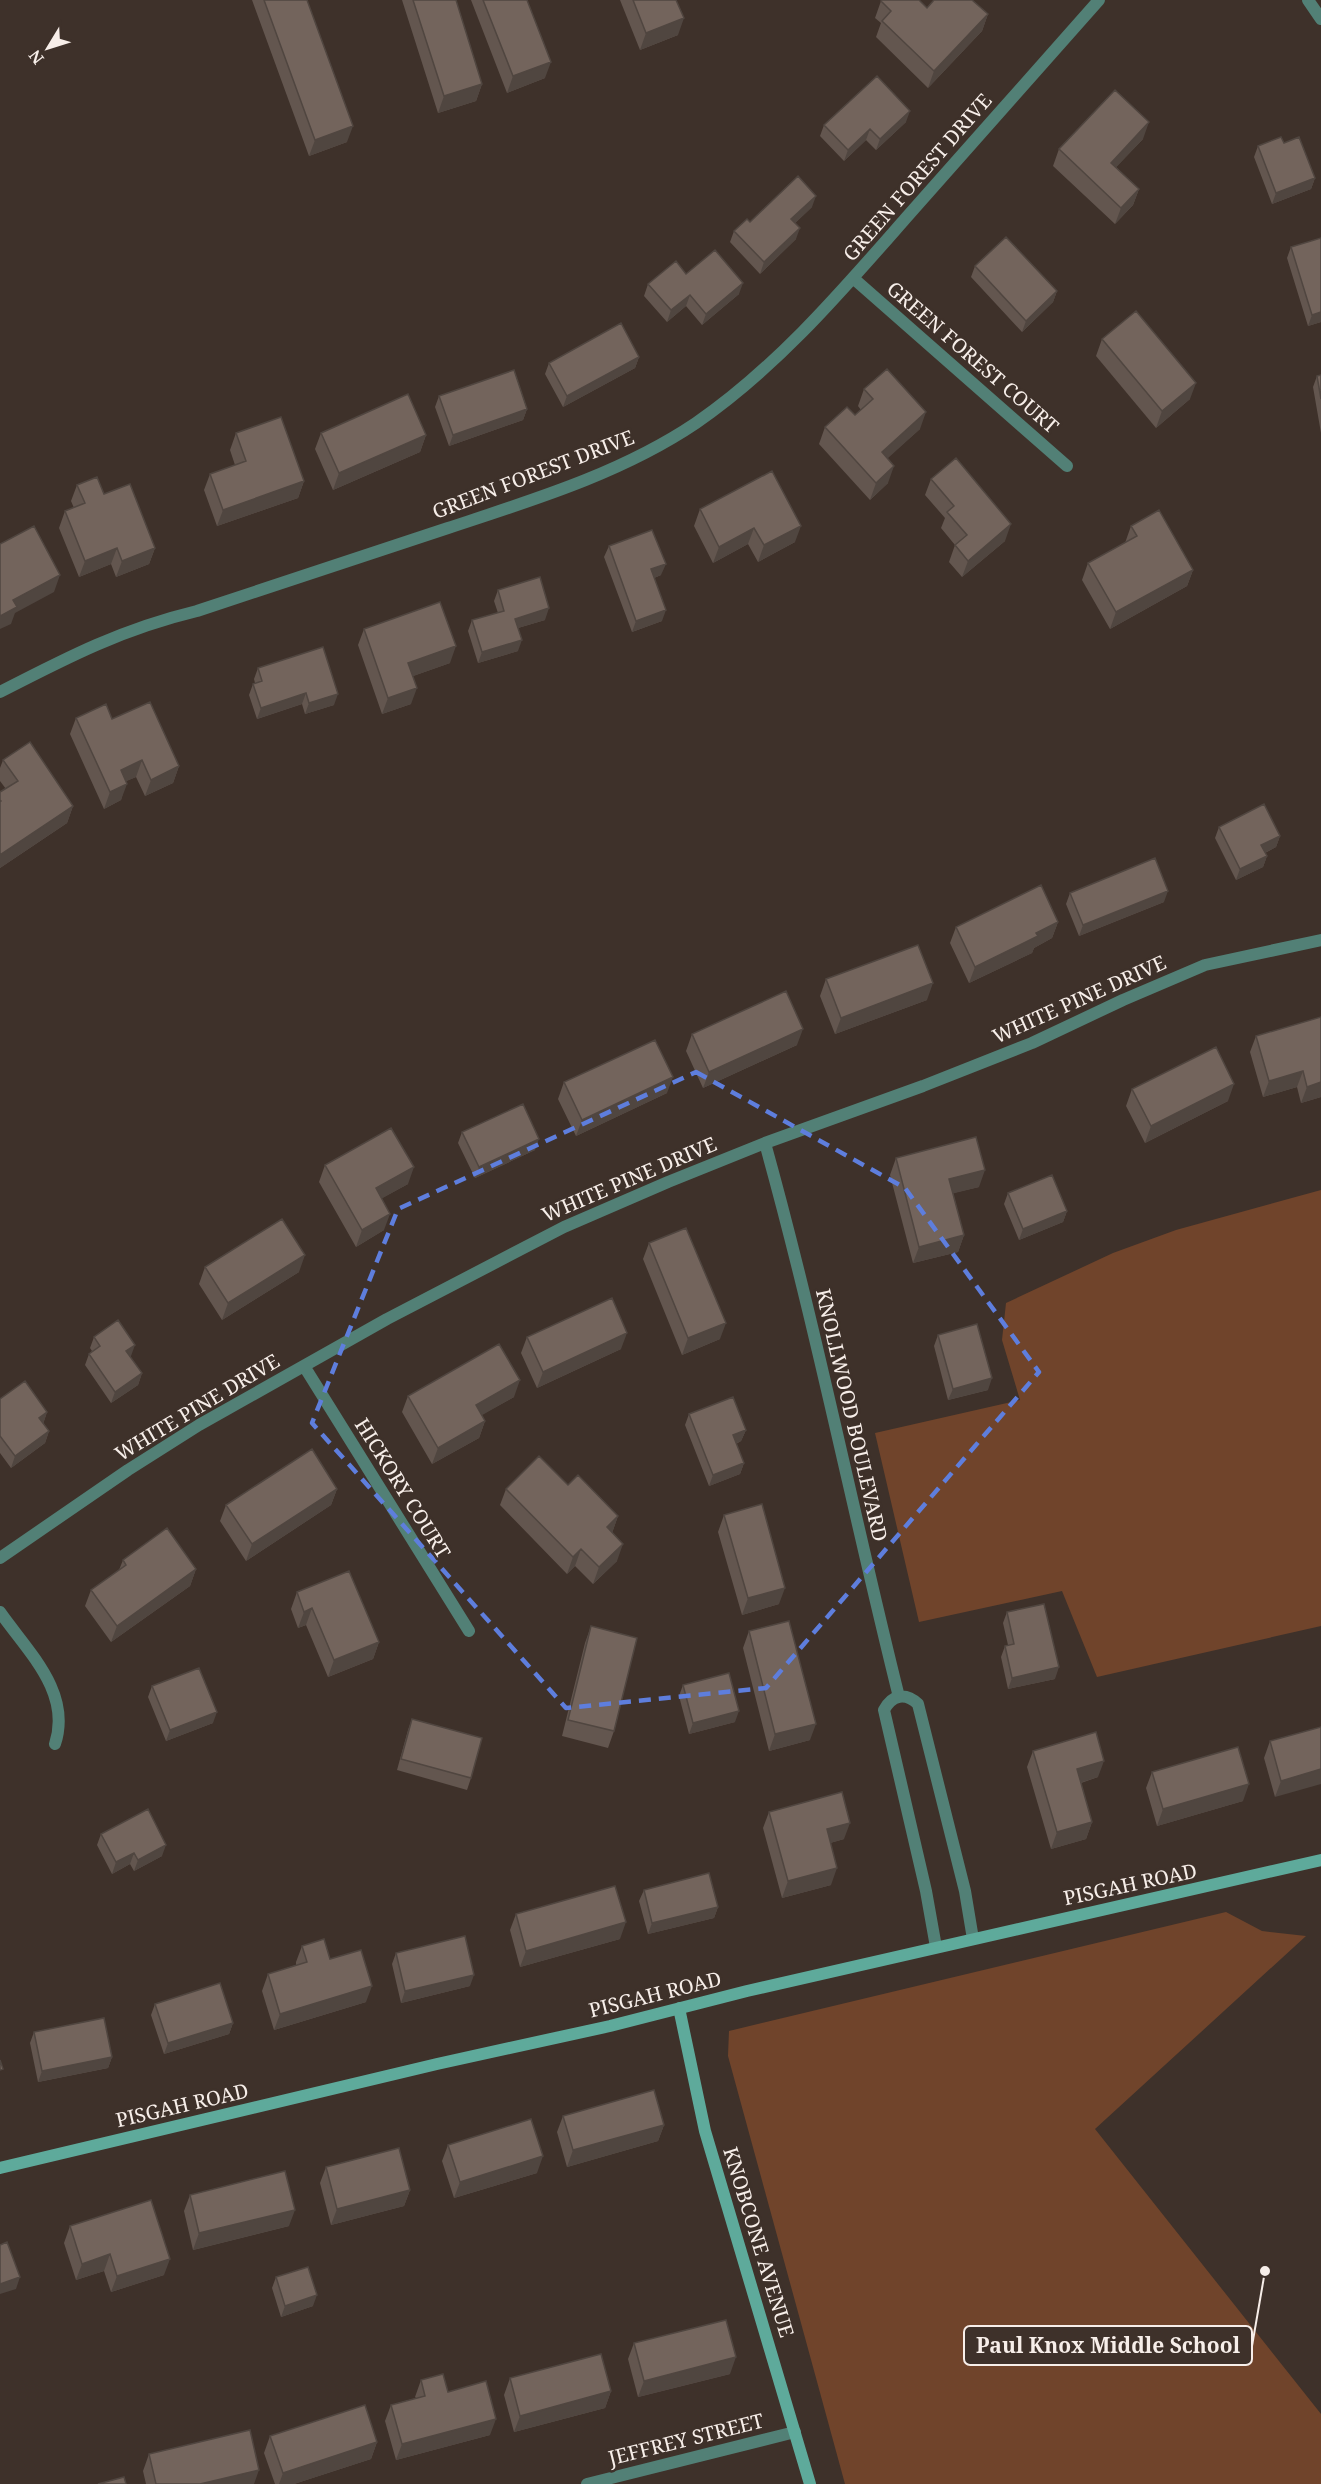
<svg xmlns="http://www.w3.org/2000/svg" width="1321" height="2484" font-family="'Noto Serif',serif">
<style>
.green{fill:#70442b}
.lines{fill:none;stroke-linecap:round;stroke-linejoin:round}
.street{stroke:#528076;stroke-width:12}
.secondary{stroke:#5eaa9b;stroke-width:12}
.wall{fill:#63564f}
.shaded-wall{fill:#504640}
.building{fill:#73645c;stroke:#504640;stroke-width:1.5}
.marked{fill:none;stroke:#5e7edd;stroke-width:4.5;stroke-dasharray:12 8;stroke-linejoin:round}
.labels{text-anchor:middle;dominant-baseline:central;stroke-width:5;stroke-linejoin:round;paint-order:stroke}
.street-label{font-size:20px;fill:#f7eee9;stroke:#3e312a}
.leader{fill:none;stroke:#f7eee9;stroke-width:2}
.callout-dot{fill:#f7eee9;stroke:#3e312a;stroke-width:2}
.callout{fill:#3e312a;stroke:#f7eee9;stroke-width:2}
.callout-label{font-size:21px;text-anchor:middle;font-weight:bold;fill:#f7eee9}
</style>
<rect width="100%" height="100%" fill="#3e312a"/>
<path class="green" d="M1321,1190V1626L1097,1677L1062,1591L919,1622L875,1433L1020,1400L1002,1340L1006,1303L1113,1253L1176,1230Z
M1226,1912L1262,1931L1306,1936L1095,2129L1321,2414V2484H845L728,2056L729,2031Z"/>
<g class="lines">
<path class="street" d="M1308,0L1321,19
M853,278L1067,466
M0,692C68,657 122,629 197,611C281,583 365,556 448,528C533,500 622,473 696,423C776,368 841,292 905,219C970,146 1034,73 1099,0
M765,1143C816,1326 853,1513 899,1697
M304,1366L469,1631
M0,1558L128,1470L199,1425L387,1319L564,1227L668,1182L765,1143L923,1086L1032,1043L1123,1000L1205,965L1321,940
M0,1612C28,1652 72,1692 55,1744
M936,1947L926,1891L884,1710C892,1695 905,1692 918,1704L965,1891L973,1939
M587,2484L795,2432"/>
<path class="secondary" d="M679,2008L705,2131L810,2484
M0,2168L437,2064L610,2026L747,1991L1321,1860"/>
</g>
<path class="wall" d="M252,0H307L347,142L309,156Z
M402,0H456L482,84L476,101L438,113Z
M471,0H527L545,78L507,93Z
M620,0H676L678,35L640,50Z
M881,1L927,8L988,14L982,31L928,88L876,37L881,23L875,18Z
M906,122L876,150L866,140L844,161L820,136L824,125Z
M1143,139L1116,167L1139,189L1133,205L1115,224L1053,166L1059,149Z
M1284,143L1315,178L1311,189L1272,204L1254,157L1258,146Z
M812,207L795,223L796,239L760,274L730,242L734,231L750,222Z
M1321,238V322L1308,326L1287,258L1291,247Z
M975,266L1057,291L1053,302L1022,332L971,277Z
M686,274L739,294L702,325L686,306L667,322L644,296L648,284Z
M1102,339L1190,399L1156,428L1096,356Z
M639,357L635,368L563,407L545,374L549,363Z
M1321,375V433L1313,387L1317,376Z
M864,389L920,429L887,458L888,483L870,500L819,444L825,427L855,415L861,410L858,406Z
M439,396L527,409L523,420L449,446L435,407Z
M236,433L304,481L298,498L217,526L204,490L210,474L235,465L230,450Z
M321,433L426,435L420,452L333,490L315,449Z
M931,479L1005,541L962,577L949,562L955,545L941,528L945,518L925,495Z
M77,485L104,494L155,548L149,564L116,577L111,564L79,577L59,528L65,511L74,508L71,501Z
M700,509L795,542L758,562L748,544L713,563L694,526Z
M1131,526L1193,570L1187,586L1110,629L1082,580L1088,563L1125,543Z
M609,546L661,575L654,578L662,621L632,632L604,557Z
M498,590L545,620L518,628V651L478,663L468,631L472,620L498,613L494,601Z
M364,629L450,663L413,676L411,704L382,714L358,645Z
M258,668L334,705L305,714L302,704L257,719L249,695L253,684L255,683L254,679Z
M76,718L112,719L179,766L173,783L145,796L136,777L126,781L121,800L104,809L70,734Z
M3,760L73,806L67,823L0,868V792L6,789L0,781V768Z
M1219,827L1280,836L1276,847L1265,853L1267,856L1263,867L1236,880L1215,838Z
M1070,893L1164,902L1079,936L1066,904Z
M1058,922L1052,938L1034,948L1032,953L969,983L950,943L956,927Z
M826,979L927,1000L835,1034L820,996Z
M1321,1017V1097L1301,1103L1297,1087L1263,1097L1250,1052L1256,1036Z
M692,1034L797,1045L703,1088L686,1051Z
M564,1082L667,1093L576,1136L558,1099Z
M1132,1089L1228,1101L1145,1143L1126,1106Z
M462,1132L535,1150L475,1178L458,1143Z
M896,1158L979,1187L953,1193L964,1235L958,1252L913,1263L890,1175Z
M325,1165L408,1184L382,1198L384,1230L356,1247L319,1182Z
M1008,1193L1067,1211L1063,1222L1019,1240L1004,1204Z
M649,1243L720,1339L682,1355L643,1259Z
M205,1267L299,1272L222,1320L199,1284Z
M938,1335L988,1390L948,1400L934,1346Z
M94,1337L131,1356L130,1357L142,1373L138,1385L111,1403L85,1365L89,1354L92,1351L90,1348Z
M527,1337L621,1349L537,1388L521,1353Z
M408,1396L514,1397L481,1415L485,1421L479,1438L432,1464L402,1412Z
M0,1399L47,1412L43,1424L49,1431L45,1443L11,1468L0,1453Z
M689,1414L746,1430L741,1441L736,1444L744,1463L740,1474L709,1486L685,1425Z
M568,1485L618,1516L612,1533L617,1561L593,1584L575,1566L567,1574L500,1505L506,1489Z
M337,1489L331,1505L246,1561L220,1521L226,1505Z
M724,1515L779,1604L742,1615L718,1532Z
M123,1560L196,1569L190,1586L111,1642L85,1606L91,1590L119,1570Z
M297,1592L379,1642L373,1659L328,1677L306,1625L298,1628L291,1609Z
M1007,1612L1055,1679L1008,1689L1001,1657L1005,1646L1008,1645L1003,1623Z
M591,1626L614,1731L608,1748L562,1736L585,1643Z
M749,1631L810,1740L769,1751L743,1648Z
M683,1685L735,1722L689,1734L679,1696Z
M152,1686L213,1723L166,1741L148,1697Z
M412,1719L471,1778L467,1790L397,1770L408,1730Z
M1321,1727L1275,1797L1264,1758L1270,1741Z
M1033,1751L1098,1777L1081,1783L1092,1822L1086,1839L1051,1849L1027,1767Z
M1152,1772L1243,1801L1157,1826L1146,1788Z
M769,1812L844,1839L830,1843L831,1885L782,1898L763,1828Z
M101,1834L162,1856L134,1871L130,1864L112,1874L97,1845Z
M644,1890L718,1907L714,1918L648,1934L639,1901Z
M516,1914L620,1939L520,1967L510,1930Z
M302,1946L330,1959L366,2002L274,2030L262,1991L268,1974L296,1965V1962Z
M396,1953L470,1986L401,2003L392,1964Z
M155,2004L233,2023L229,2034L164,2054L151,2015Z
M34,2032L112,2057L108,2068L38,2082L30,2043Z
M563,2116L664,2125L658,2141L567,2167L557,2132Z
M448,2145L537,2173L454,2198L442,2161Z
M326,2167L410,2190L404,2206L331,2225L320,2183Z
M190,2195L289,2226L193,2250L184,2211Z
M70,2226L164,2275L111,2292L104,2271L76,2280L64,2243Z
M276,2277L313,2306L281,2317L272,2288Z
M634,2343L730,2374L638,2397L628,2359Z
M510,2378L611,2391L605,2408L514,2432L504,2395Z
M421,2380L490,2435L396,2460L385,2421L391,2405L416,2398L415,2397Z
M270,2436L377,2442L371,2459L294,2484H275L264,2453Z
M149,2454L254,2484H146L143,2471Z"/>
<path class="shaded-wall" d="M988,14L982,31L928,88L934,71Z
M684,18L678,35L640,50L646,33Z
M551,62L545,78L507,93L513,76Z
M482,84L476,101L438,113L444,96Z
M910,111L906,122L876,150L880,139Z
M1149,122L1143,139L1105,179L1111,163Z
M353,126L347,142L309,156L315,140Z
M870,129L866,140L844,161L848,150Z
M1315,178L1311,189L1272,204L1276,193Z
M1139,189L1133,205L1115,224L1121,208Z
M816,196L812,207L787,231L791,219Z
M800,228L796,239L760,274L764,262Z
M743,283L739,294L702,325L706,314Z
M1057,291L1053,302L1022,332L1026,321Z
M690,295L686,306L667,322L671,310Z
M1321,312V322L1308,326L1312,315Z
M639,357L635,368L563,407L567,396Z
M1196,383L1190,399L1156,428L1162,411Z
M527,409L523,420L449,446L453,435Z
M926,412L920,429L876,469L882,452Z
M426,435L420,452L333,490L339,473Z
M894,466L888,483L870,500L876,483Z
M304,481L298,498L217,526L223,510Z
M1011,524L1005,541L962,577L968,561Z
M801,526L795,542L758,562L764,545Z
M754,528L748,544L713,563L719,547Z
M117,548L111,564L79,577L85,561Z
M155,548L149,564L116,577L122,561Z
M666,564L661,575L647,581L651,569Z
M1193,570L1187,586L1110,629L1116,612Z
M60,575L54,592L15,613L11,624L0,629V616L13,600Z
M549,608L545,620L511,630L515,619Z
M666,610L662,621L632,632L636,621Z
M522,640L518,651L478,663L482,652Z
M456,646L450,663L402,680L408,663Z
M417,688L411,704L382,714L388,698Z
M306,693L302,704L257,719L261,708Z
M338,694L334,705L305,714L309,703Z
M142,760L136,777L115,786L121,770Z
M179,766L173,783L145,796L151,780Z
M127,784L121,800L104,809L110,792Z
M73,806L67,823L0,868V855Z
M1280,836L1276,847L1257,857L1261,845Z
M1267,856L1263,867L1236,880L1240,869Z
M1168,891L1164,902L1079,936L1083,925Z
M1058,922L1052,938L1034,948L1032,953L969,983L975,967L1036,933Z
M933,983L927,1000L835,1034L841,1018Z
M803,1029L797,1045L703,1088L709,1072Z
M1303,1071L1297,1087L1263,1097L1269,1081Z
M673,1077L667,1093L576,1136L582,1120Z
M1321,1082V1097L1301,1103L1307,1087Z
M1234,1084L1228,1101L1145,1143L1151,1126Z
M539,1139L535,1150L475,1178L479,1167Z
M414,1167L408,1184L370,1205L376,1188Z
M985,1170L979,1187L943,1196L949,1179Z
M1067,1211L1063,1222L1019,1240L1023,1229Z
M390,1214L384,1230L356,1247L362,1230Z
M964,1235L958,1252L913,1263L919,1247Z
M305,1255L299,1272L222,1320L228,1303Z
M726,1323L720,1339L682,1355L688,1338Z
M627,1333L621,1349L537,1388L543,1372Z
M135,1345L131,1356L122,1362L126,1351Z
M142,1373L138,1385L111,1403L115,1392Z
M992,1378L988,1390L948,1400L953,1389Z
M520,1380L514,1397L470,1422L476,1405Z
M47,1412L43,1424L39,1418Z
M485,1421L479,1438L432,1464L438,1448Z
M746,1430L741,1441L729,1447L733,1435Z
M49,1431L45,1443L11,1468L15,1456Z
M744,1463L740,1474L709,1486L713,1475Z
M337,1489L331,1505L246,1561L252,1544Z
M618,1516L612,1533L607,1527Z
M623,1544L617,1561L593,1584L599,1567Z
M581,1549L575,1566L567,1574L573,1557Z
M196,1569L190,1586L111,1642L117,1626Z
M785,1588L779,1604L742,1615L748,1598Z
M312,1608L306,1625L298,1628L304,1612Z
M379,1642L373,1659L328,1677L334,1660Z
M1059,1667L1055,1679L1008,1689L1012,1678Z
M739,1711L735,1722L689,1734L693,1723Z
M217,1712L213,1723L166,1741L170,1730Z
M816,1724L810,1740L769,1751L775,1734Z
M1104,1761L1098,1777L1070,1786L1077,1769Z
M1321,1769V1784L1275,1797L1281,1781Z
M1249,1784L1243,1801L1157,1826L1163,1809Z
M1092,1822L1086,1839L1051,1849L1057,1832Z
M850,1823L844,1839L820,1846L827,1829Z
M166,1845L162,1856L134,1871L138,1860Z
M134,1853L130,1864L112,1874L116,1862Z
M837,1868L831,1885L782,1898L788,1881Z
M718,1907L714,1918L648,1934L652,1923Z
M626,1922L620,1939L520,1967L526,1951Z
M474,1975L470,1986L401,2003L405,1991Z
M372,1986L366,2002L274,2030L280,2014Z
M233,2023L229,2034L164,2054L168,2043Z
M112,2057L108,2068L38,2082L42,2071Z
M664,2125L658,2141L567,2167L573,2150Z
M543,2156L537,2173L454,2198L460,2182Z
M410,2190L404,2206L331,2225L337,2209Z
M295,2210L289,2226L193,2250L199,2233Z
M110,2254L104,2271L76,2280L82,2264Z
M170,2259L164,2275L111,2292L117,2276Z
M20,2277L16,2289L0,2294V2284Z
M317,2295L313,2306L281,2317L285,2306Z
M736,2357L730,2374L638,2397L644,2381Z
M611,2391L605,2408L514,2432L520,2416Z
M496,2419L490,2435L396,2460L402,2444Z
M377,2442L371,2459L294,2484H279L283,2473Z
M259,2470L254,2484H200Z"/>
<path class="building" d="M264,0H307L353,126L315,140Z
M413,0H456L482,84L444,96Z
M483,0H527L551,62L513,76Z
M633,0H676L684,18L646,33Z
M882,0H919L927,8L934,0H972L988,14L934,71L882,21L891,11L881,1Z
M877,76L910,111L880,139L870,129L848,150L824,125Z
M1115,90L1149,122L1111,163L1139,189L1121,208L1059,149Z
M1281,137L1284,143L1299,137L1315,178L1276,193L1258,146Z
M798,176L816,196L791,219L800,228L764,262L734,231L747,219L750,222Z
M1006,237L1057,291L1026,321L975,266Z
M1321,238V312L1312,315L1291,247Z
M715,250L743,283L706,314L690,295L671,310L648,284L676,261L686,274Z
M1136,311L1196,383L1162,411L1102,339Z
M621,323L639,357L567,396L549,363Z
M887,369L926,412L882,452L894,466L876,483L825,427L847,407L855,415L873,399L864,389Z
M514,370L527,409L453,435L439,396Z
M1321,375V399L1317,376Z
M408,394L426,435L339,473L321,433Z
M281,417L304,481L223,510L210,474L246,461L236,433Z
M956,458L1011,524L968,561L955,545L967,535L947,512L954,506L931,479Z
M772,471L801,526L764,545L754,528L719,547L700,509Z
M97,477L104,494L130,484L155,548L122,561L117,548L85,561L65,511L85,503L77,485Z
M1159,510L1193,570L1116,612L1088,563L1137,536L1131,526Z
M34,526L60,575L13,600L17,607L0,616V544Z
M652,530L666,564L651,569L666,610L636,621L609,546Z
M540,577L549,608L515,619L522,640L482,652L472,620L504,611L498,590Z
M440,602L456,646L408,663L417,688L388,698L364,629Z
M323,647L338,694L309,703L306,693L261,708L253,684L262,681L258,668Z
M150,702L179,766L151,780L142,760L121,770L127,784L110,792L76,718L106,704L112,719Z
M30,742L73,806L0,855V802L1,801L0,800V792L18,781L3,760Z
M1264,804L1280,836L1261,845L1267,856L1240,869L1219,827Z
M1155,858L1168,891L1083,925L1070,893Z
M1041,885L1058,922L1036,933L1038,936L975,967L956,927Z
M918,945L933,983L841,1018L826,979Z
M786,991L803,1029L709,1072L692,1034Z
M1321,1017V1082L1307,1087L1303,1071L1269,1081L1256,1036Z
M655,1040L673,1077L582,1120L564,1082Z
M1216,1047L1234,1084L1151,1126L1132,1089Z
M523,1104L539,1139L479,1167L462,1132Z
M391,1128L414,1167L376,1188L390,1214L362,1230L325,1165Z
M976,1137L985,1170L949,1179L964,1235L919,1247L896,1158Z
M1052,1175L1067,1211L1023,1229L1008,1193Z
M282,1219L305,1255L228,1303L205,1267Z
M686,1228L726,1323L688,1338L649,1243Z
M612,1298L627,1333L543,1372L527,1337Z
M118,1320L135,1345L126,1351L142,1373L115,1392L89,1354L100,1346L94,1337Z
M977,1324L992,1378L953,1389L938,1335Z
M499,1344L520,1380L476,1405L485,1421L438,1448L408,1396Z
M25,1381L47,1412L39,1418L49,1431L15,1456L0,1436V1399Z
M733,1397L746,1430L733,1435L744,1463L713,1475L689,1414Z
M312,1449L337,1489L252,1544L226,1505Z
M539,1456L568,1485L578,1475L618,1516L607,1527L623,1544L599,1567L581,1549L573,1557L506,1489Z
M762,1504L785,1588L748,1598L724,1515Z
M167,1528L196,1569L117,1626L91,1590L126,1565L123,1560Z
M349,1571L379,1642L334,1660L312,1608L304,1612L297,1592Z
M1044,1604L1059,1667L1012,1678L1005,1646L1014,1644L1007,1612Z
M789,1621L816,1724L775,1734L749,1631Z
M591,1626L637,1638L614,1731L568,1720Z
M199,1668L217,1712L170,1730L152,1686Z
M729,1673L739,1711L693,1723L683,1685Z
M412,1719L482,1738L471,1778L401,1759Z
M1321,1727V1769L1281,1781L1270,1741Z
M1096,1732L1104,1761L1077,1769L1092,1822L1057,1832L1033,1751Z
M1238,1747L1249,1784L1163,1809L1152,1772Z
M842,1792L850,1823L827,1829L837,1868L788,1881L769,1812Z
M148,1809L166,1845L138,1860L134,1853L116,1862L101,1834Z
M709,1873L718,1907L652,1923L644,1890Z
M615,1886L626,1922L526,1951L516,1914Z
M465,1936L474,1975L405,1991L396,1953Z
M324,1939L330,1959L361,1950L372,1986L280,2014L268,1974L307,1962L302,1946Z
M220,1983L233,2023L168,2043L155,2004Z
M104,2018L112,2057L42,2071L34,2032Z
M0,2060L3,2069L0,2070Z
M654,2090L664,2125L573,2150L563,2116Z
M531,2119L543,2156L460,2182L448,2145Z
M399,2148L410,2190L337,2209L326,2167Z
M285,2171L295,2210L199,2233L190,2195Z
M151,2200L170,2259L117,2276L110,2254L82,2264L70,2226Z
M7,2242L20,2277L0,2284V2245Z
M308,2267L317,2295L285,2306L276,2277Z
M726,2320L736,2357L644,2381L634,2343Z
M601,2354L611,2391L520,2416L510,2378Z
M443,2374L448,2392L486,2381L496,2419L402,2444L391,2405L425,2396L421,2380Z
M365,2405L377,2442L283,2473L270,2436Z
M250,2430L259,2470L200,2484H156L149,2454Z
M124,2477L126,2484H98Z"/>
<path class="marked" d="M696,1072L905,1188L1039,1372L766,1688L566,1708L312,1423L398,1209Z"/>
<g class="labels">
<g class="street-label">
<text transform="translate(917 177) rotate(-49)">GREEN FOREST DRIVE</text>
<text transform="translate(973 357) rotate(41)">GREEN FOREST COURT</text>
<text transform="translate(533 474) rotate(-21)">GREEN FOREST DRIVE</text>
<text transform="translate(1079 999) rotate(-24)">WHITE PINE DRIVE</text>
<text transform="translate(629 1179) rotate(-23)">WHITE PINE DRIVE</text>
<text transform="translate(197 1407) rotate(-31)">WHITE PINE DRIVE</text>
<text transform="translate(852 1415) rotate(77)">KNOLLWOOD BOULEVARD</text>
<text transform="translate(403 1488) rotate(58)">HICKORY COURT</text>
<text transform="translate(1130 1884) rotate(-12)">PISGAH ROAD</text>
<text transform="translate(655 1994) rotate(-14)">PISGAH ROAD</text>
<text transform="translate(182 2105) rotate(-13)">PISGAH ROAD</text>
<text transform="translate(759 2242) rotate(73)">KNOBCONE AVENUE</text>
<text transform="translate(686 2439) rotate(-14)">JEFFREY STREET</text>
</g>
</g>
<path class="leader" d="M1265 2271L1252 2346"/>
<circle class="callout-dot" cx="1265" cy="2271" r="6"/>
<rect class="callout" x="964" y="2326" width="288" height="39" rx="6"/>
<g class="callout-label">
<text x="1108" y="2353">Paul Knox Middle School</text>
</g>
<g transform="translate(48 48) rotate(232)" stroke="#3e312a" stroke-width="4.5" paint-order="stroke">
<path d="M0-4.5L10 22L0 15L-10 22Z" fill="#f7eee9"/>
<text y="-9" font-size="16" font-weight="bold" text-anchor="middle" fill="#f7eee9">N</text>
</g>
</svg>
